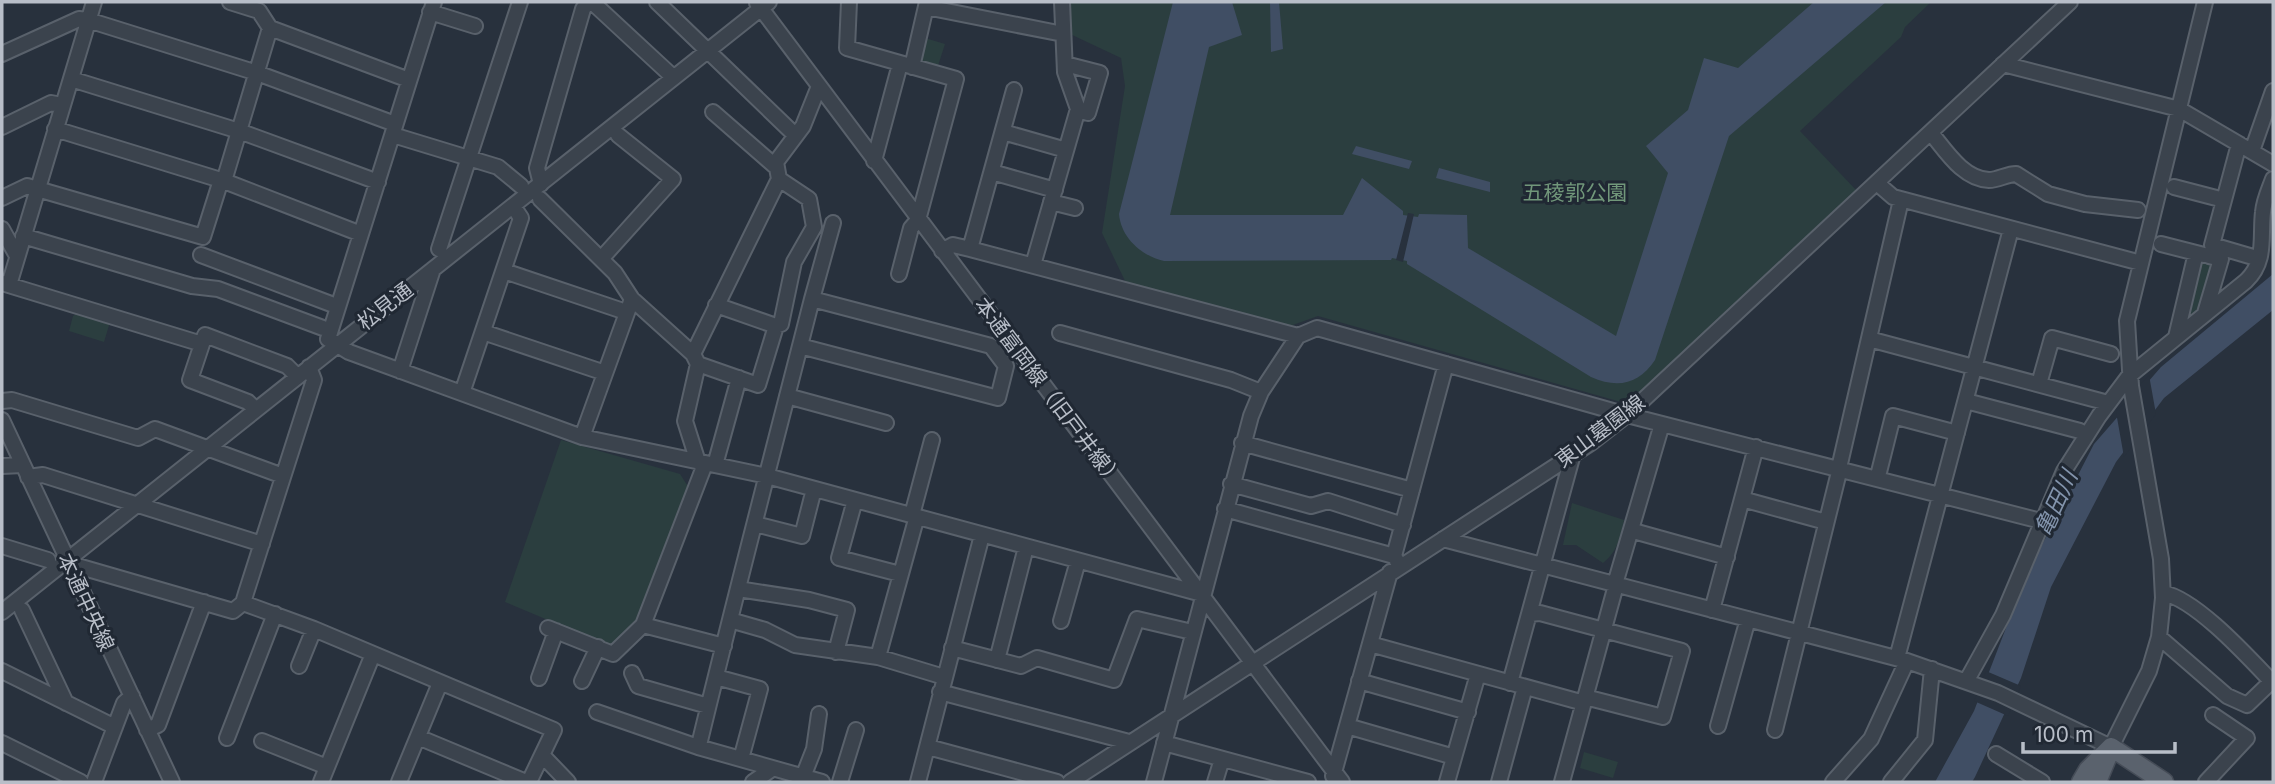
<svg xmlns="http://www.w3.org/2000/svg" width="2275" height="784" font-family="Inter,'Noto Sans JP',sans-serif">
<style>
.green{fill:#2b3e3f}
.water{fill:#404e64}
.pier{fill:#28313d}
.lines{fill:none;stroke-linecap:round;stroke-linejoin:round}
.minor-casing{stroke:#59616b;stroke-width:18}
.major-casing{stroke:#454c57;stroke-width:21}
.minor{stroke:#3b434d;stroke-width:14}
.major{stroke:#5a626d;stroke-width:18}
.labels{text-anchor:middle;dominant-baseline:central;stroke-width:6;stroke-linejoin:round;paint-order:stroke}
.park-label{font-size:21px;fill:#71977a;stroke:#202833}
.street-label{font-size:21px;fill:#b8bec8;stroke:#202833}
.water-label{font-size:23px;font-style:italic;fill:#8394ac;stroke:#202833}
</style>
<rect width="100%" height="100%" fill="#28313d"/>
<path class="green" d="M1067,2H1931L1905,27L1901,37L1800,131L1856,190L1628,404L1318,316L1287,327L1126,283L1102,233L1125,86L1121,58L1068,33Z
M925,38L945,44L937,69L923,65L920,60Z
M2198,258L2216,263L2204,309L2183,324Z
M78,313L110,322L104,342L69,331L73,316Z
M561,440L680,474L689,488L637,626L612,647L505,602Z
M1572,503L1624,520C1620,538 1618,551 1603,563L1576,545H1563Z
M1584,752L1618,762L1613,778L1580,768Z"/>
<path class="water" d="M1173,2H1232L1242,35L1209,47L1170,215H1343L1362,178L1403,211V215L1418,217L1419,214L1467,215L1468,248L1616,336L1668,173L1646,146L1688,110L1704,58L1738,68L1814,2H1886L1729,136L1655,360C1639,384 1618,389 1591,377L1407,264V261L1392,258L1391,260L1164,261C1142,256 1121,238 1119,214Z
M1270,2H1279L1283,49L1271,52Z
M1356,146L1412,161L1409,169L1352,154Z
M1439,168L1490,182V192L1436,178Z
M2273,274V310L2164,398L2116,462L2051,587L2021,678L1975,777L1972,782H1935L1974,711L2026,576L2094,444L2161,367Z"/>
<path class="pier" d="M1408,213L1414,214L1403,262L1396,260Z
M2149,375L2156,414L2124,457L2116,412Z
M1986,671L2021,686L2008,716L1974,701Z"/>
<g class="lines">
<g class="minor-casing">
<path id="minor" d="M230,2L259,11L270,28L409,80
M434,2L328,339L349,352L582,437L767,476L1202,594
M592,2L673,77
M657,2L795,135
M849,2L847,48L956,79L918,220L911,228L899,274
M757,3L1342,782
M926,7L1063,34
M430,12L475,26
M2,54L79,19L88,20L257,73L395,124
M1065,64L1100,73L1088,113L1078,110
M2003,64L2179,109L2273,164
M912,67L927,2
M71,79L239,131L378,182
M713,112L776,167
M2,127L51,103L62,105
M55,129L224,181L361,234
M1003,132L1066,150
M1931,133C1946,151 1963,179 1989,180C1998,180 2007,174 2016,174L2048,194L2085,204L2138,210
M393,135L498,167L521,186
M2239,144L2212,245L2253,257
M2252,151L2273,91
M874,161L900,64
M992,172L1055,190
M224,181L270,28
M541,184L537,168L583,9L588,2
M1878,184L1893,197L2141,263
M2174,187L2224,200
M2,198L27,186L203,237L221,180
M540,199L615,273L632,299L693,354L698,364L758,385L776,326
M1051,202L1075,208
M2,229L17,256
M23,236L192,286L218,289L323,328
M2161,244L2204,255
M439,249L520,2
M970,249L1014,90
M942,251L953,245L970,249L1298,336
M201,255L331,304
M601,259L673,179L618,135
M1033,265L1078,109L1065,72L1062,2
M504,271L626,312
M2,283L202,344
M9,285L94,2
M812,299L833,223
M716,305L776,326L781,324L794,262L814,227L809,199L779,179
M2205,313L2221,259L2209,256
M483,332L605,373
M1060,333L1231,380L1261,392
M2176,337L2196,253
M1869,339L2108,403
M693,354L779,179L776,162L803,126L819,86
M400,371L433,269
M2039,384L2052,338L2111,354
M462,393L521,218L513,206
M787,396L886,423
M2,401L12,400L138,438L155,429L283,476
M1966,401L2080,431
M256,410L248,402L190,380L205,335L287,366L297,376
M2,420L172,782
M582,437L632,299
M1242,443L1412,490
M698,462L685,421L698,364
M715,465L739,378
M2,466L22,465
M1839,468L1901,200
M1879,472L1893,416L1957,433
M28,477L43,475L262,544
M1231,484L1311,506L1328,501L1403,525
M1742,499L1826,522
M855,500L839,558L900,574
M1225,509L1394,556
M912,515L932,440
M755,524L802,536L814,489
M1637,532L1727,557
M1443,539L1907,661L1998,693L2111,747L2149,671L2159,637L2163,598L2161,559L2131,386L2127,321L2205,2
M2,546L48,560
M67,563L233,611L243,603L246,593L314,380L309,367
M1400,566L1394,556L1446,364
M1615,584L1662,424
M738,589L809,600L847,610L836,652
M2163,593C2196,599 2249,658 2273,683
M243,603L314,629L554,730L529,782
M22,610L66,703
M1712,610L1756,447
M2,612L769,2
M1529,614L1540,613L1682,651L1663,717L1585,697
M730,620L765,630L795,645L878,657L944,677
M1061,621L1078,561
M643,625L724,646
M548,628L613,654L643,625L705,464
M2159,637L2227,696L2247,705L2272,681
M1370,644L1584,703
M952,648L1021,666L1037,658L1114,680L1137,619L1192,632
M878,657L917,516
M1897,658L2011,229
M997,660L1026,547
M299,666L314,629
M2,671L115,727
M632,673L638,686L708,706
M716,677L760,689L741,759
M539,678L556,631
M1967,680L2003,615L2064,471L2099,416L2129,376L2246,281C2267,261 2260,237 2263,212C2264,200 2269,190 2273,179
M582,681L598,647
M1359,681L1468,712
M1510,683L1573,454
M940,692L1129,742
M597,712L698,747L822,782
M1347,726L1454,757
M1718,726L1748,619
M147,730L158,725L204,602
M1775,730L1840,468
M418,737L526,782
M227,738L275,614
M262,741L327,767
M2,743L81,782
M1164,743L1308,782
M699,745C735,596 774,448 812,299L991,346L1006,366L998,398L800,346
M928,747L1057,782
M1996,754L2042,782
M543,756L568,782
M1333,776L1390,572
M803,777L814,749L819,714
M94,782L124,703L132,696
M321,782L373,654
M399,782L440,683
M753,782L772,769
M840,782L856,730
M918,782L982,535
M1070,782L1591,443L1627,415L2070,2
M1154,782L1251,416L1261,392L1298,336L1317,328L1627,415L2041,521
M1215,782L1222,759
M1447,782L1478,674
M1499,782L1525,687
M1562,782L1616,585
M1833,782L1871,739L1907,661
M1891,782L1925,740L1932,669
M2206,782L2247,738L2213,715"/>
</g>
<g class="major-casing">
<path id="major" d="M2111,747L2164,782
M2081,782L2088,770L2111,747
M2097,782L2109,753"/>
</g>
<use href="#minor" class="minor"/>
<use href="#major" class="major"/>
</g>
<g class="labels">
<g class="park-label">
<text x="1575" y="192">五稜郭公園</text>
</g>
<g class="street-label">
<text transform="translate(385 306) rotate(-38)">松見通</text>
<text transform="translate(1049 392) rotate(53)">本通富岡線（旧戸井線）</text>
<text transform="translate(1600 431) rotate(-37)">東山墓園線</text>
<text transform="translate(86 602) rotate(65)">本通中央線</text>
</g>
<g class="water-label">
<text transform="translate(2056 503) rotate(-65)">亀田川</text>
</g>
</g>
<rect width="2275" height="784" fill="none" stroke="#b8bec8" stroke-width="7"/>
<path d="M2023 742v10h152v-10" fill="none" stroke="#b8bec8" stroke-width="3.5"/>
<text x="2034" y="742" font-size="21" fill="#b8bec8" stroke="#202833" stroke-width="5" paint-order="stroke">100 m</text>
</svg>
